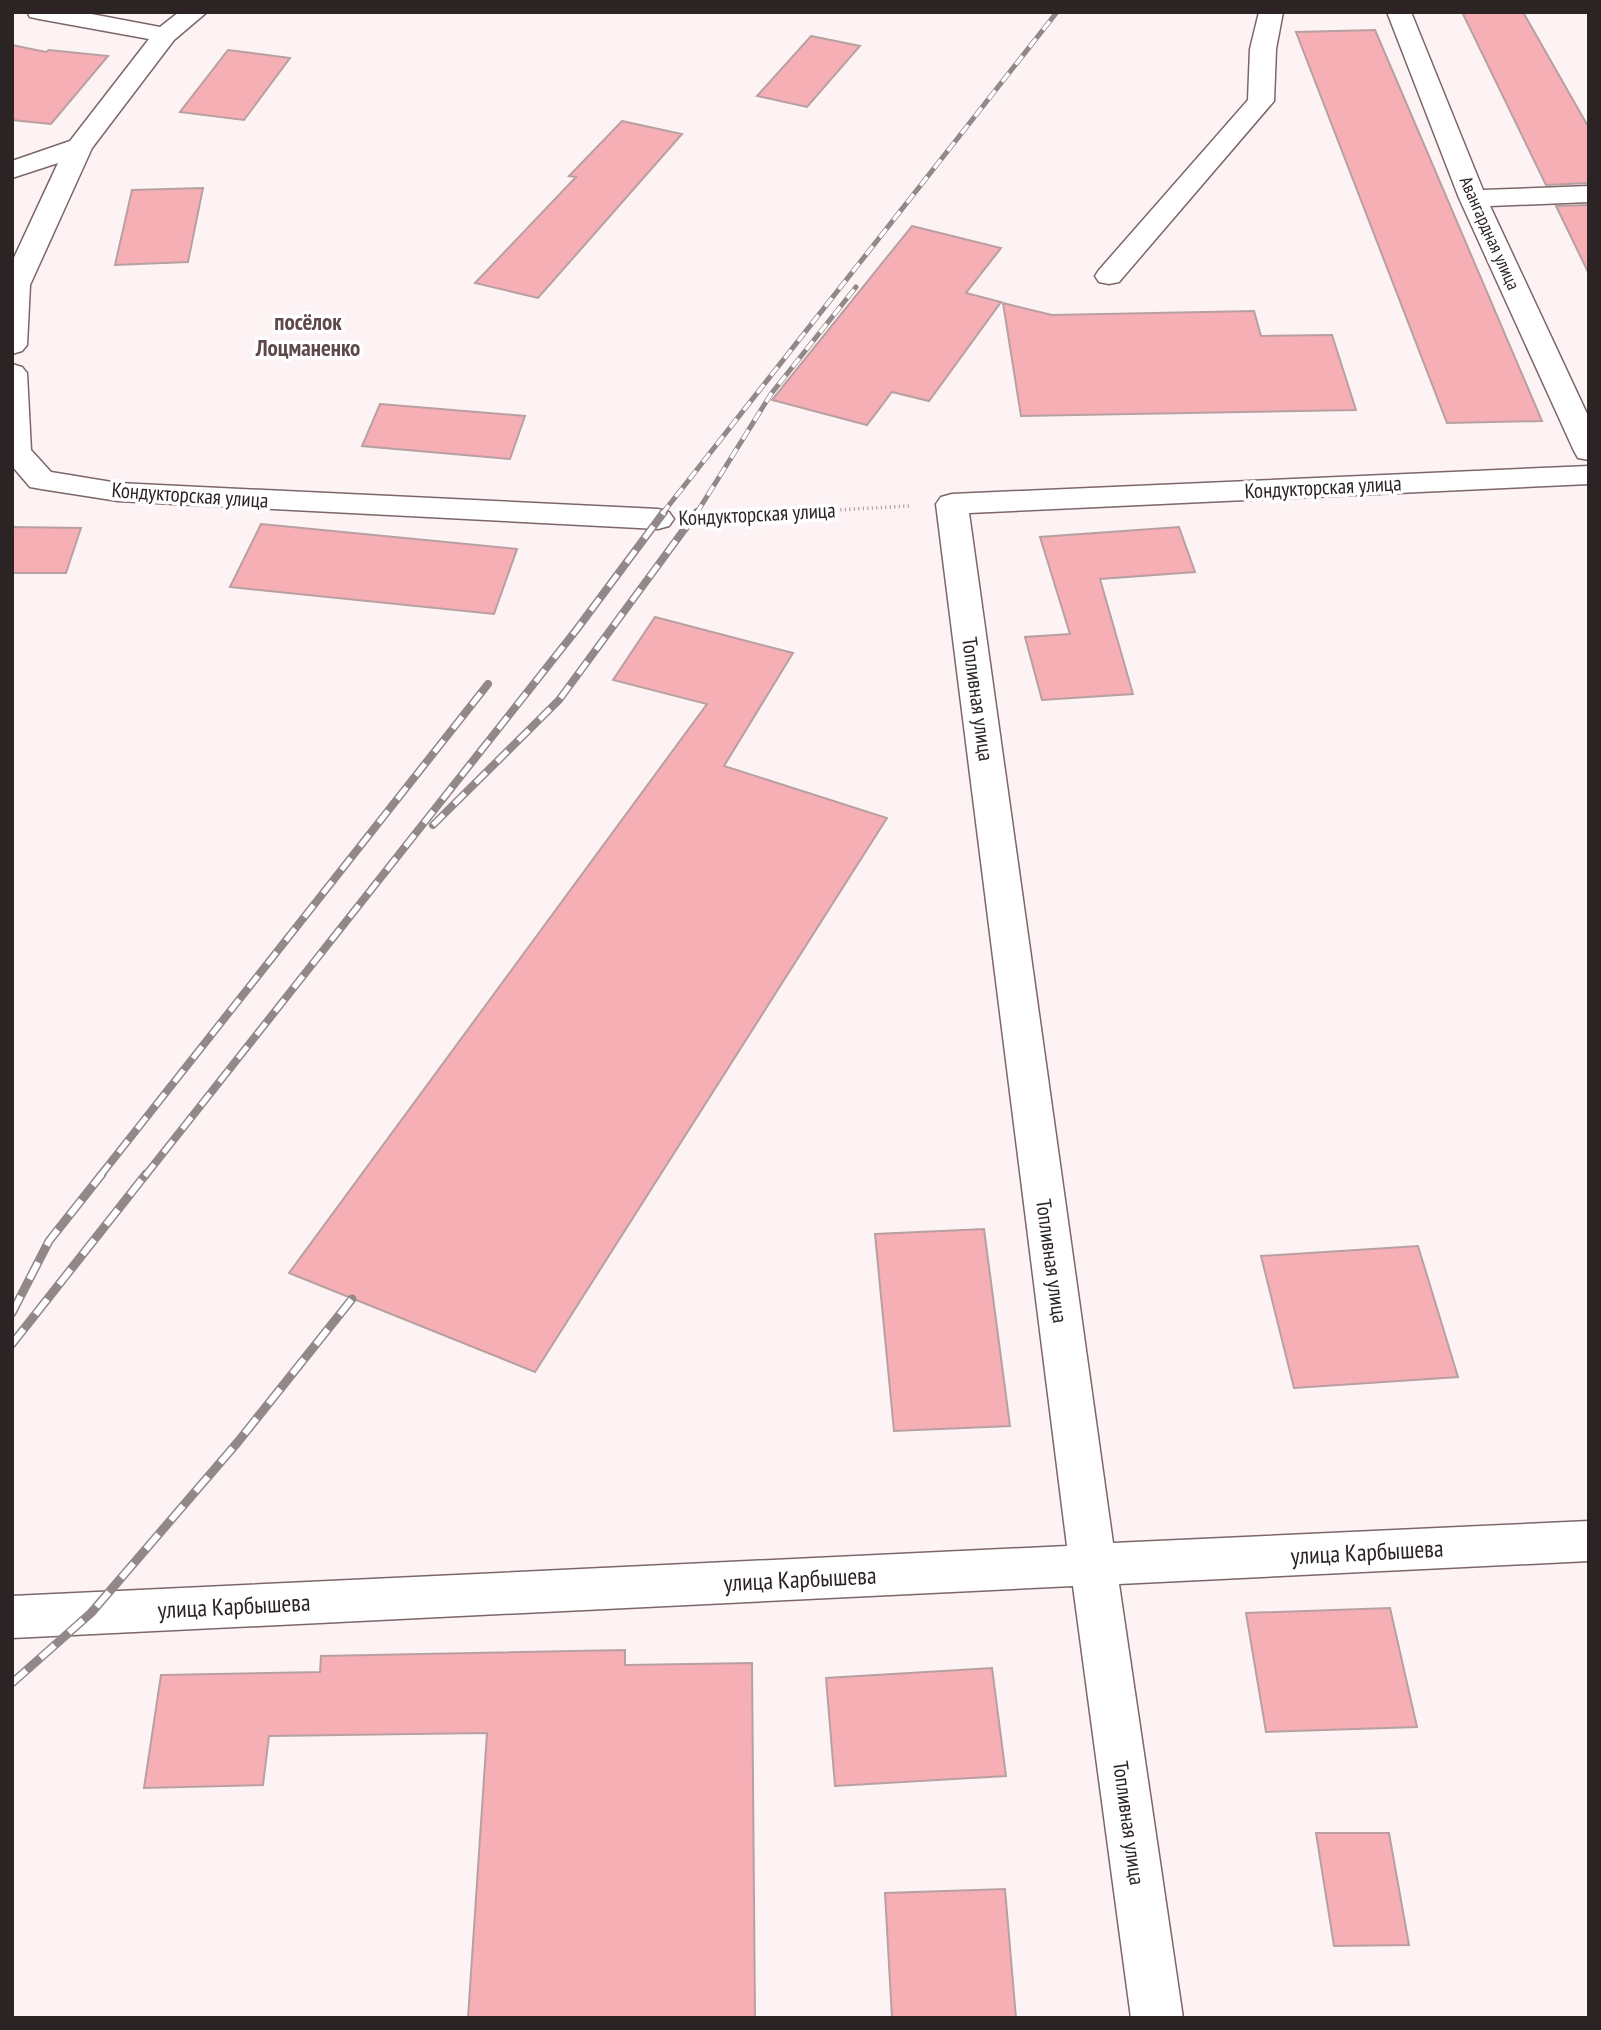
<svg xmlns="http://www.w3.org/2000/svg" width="1601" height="2030" font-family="'PT Sans Narrow',sans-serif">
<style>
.building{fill:#f5afb5;stroke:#b8a0a2;stroke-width:2}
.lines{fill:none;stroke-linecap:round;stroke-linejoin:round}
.minor-casing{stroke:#7d6668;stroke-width:3}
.path-far1{stroke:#9d9394;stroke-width:3.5;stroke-dasharray:1 3.5;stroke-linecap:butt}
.path{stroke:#9d9394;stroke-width:4.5;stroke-dasharray:2 5;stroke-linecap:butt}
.minor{fill:#fff;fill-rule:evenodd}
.rail-far2-casing{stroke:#928889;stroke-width:5}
.rail-far1-casing{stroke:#928889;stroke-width:8}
.rail-casing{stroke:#928889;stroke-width:9}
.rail-far2{stroke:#fff;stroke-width:3.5;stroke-dasharray:11;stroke-linecap:butt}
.rail-far1{stroke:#fff;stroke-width:5;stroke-dasharray:15;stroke-linecap:butt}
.rail{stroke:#fff;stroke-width:6;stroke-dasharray:19;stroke-linecap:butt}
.labels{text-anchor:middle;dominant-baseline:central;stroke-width:7;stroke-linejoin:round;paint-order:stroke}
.far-street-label{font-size:18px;fill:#2c2324;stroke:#fff}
.street-label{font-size:21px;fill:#2c2324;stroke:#fff}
.far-district-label{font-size:23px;font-weight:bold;fill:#5e484a;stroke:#fff}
.near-street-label{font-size:24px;fill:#2c2324;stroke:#fff}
</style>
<rect width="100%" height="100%" fill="#fef3f4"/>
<path class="building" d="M1462,12H1523L1589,128V183L1546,185Z
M1375,30L1402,93L1542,421L1447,423L1296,32Z
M811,36L860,46L807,107L757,96Z
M12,45L46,52L49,50L108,56L51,124L12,120Z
M228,50L290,58L244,120L180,112Z
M622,121L682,134L538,298L475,283L576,177L569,176Z
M203,188L188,262L115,265L132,190Z
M1589,205V274L1556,206Z
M912,226L1001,248L966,293L1001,302L929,401L892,392L867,425L772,400Z
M1003,303L1052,315L1254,311L1261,336L1332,335L1356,410L1021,416Z
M380,404L525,416L510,459L362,446Z
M261,524L517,549L494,614L230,587Z
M12,527L81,528L66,573H12Z
M1179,527L1195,572L1100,579L1133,694L1042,700L1025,637L1070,634L1040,537Z
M655,617L793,653L724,766L887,818L535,1372L289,1273L707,704L613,680Z
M984,1229L1010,1426L894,1431L875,1234Z
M1418,1246L1458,1377L1294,1388L1261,1256Z
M1390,1608L1417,1727L1266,1732L1246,1613Z
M625,1650V1665L752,1663L755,2018H468L487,1733L269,1736L263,1785L144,1788L161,1675L320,1672L321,1656Z
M992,1668L1006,1776L835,1786L826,1678Z
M1316,1833H1389L1409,1945L1334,1946Z
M1005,1889L1016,2018H892L885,1893Z"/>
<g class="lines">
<g class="minor-casing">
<path id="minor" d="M27,12H81L160,27L179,12H207L174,40L92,148L30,285L27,345L22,351L12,354V262L58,163L12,178V161L70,141L149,39L39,19L30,17Z
M1259,12H1283L1276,49L1274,101L1119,282L1109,284L1099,282L1095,276L1099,270L1248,100L1250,49Z
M1387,12H1411L1483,190L1589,186V202L1490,206L1589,418V460L1578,458L1574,451L1459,198Z
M12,364L22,367L27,373L31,450L51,472L118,483L658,509L669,512L674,519L669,526L658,529L118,501L41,489L30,487L12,466Z
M1589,466V484L969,513L1113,1543L1589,1521V1561L1119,1584L1183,2018H1131L1073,1586L12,1638V1596L1067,1546L936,504L941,497L952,494Z"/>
</g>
<path class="path-far1" d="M764,514L909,506"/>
<path class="path" d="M701,517L798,512"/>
<use href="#minor" class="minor"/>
<g class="rail-far2-casing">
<path id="rail-far2" d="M662,514L1057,12
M696,514L771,394L856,287"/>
</g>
<g class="rail-far1-casing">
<path id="rail-far1" d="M433,825L559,700L697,512
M100,1176L488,684
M145,1176L577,629L664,512"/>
</g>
<g class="rail-casing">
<path id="rail" d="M12,1313L49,1241L102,1174
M12,1344L146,1174
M12,1683L91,1613L237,1443L352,1299"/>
</g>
<use href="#rail-far2" class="rail-far2"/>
<use href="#rail-far1" class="rail-far1"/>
<use href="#rail" class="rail"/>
</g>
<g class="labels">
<g class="far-street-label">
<text transform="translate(1490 233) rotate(66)">Авангардная улица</text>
</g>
<g class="street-label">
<text transform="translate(1323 487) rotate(-3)">Кондукторская улица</text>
<text transform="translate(190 495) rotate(4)">Кондукторская улица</text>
<text transform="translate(757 514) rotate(-3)">Кондукторская улица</text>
<text transform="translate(978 699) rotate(82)">Топливная улица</text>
<text transform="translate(1052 1261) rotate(82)">Топливная улица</text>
<text transform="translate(1129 1823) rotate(82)">Топливная улица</text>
</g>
<g class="far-district-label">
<text x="308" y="321">посёлок<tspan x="308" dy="26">Лоцманенко</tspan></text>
</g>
<g class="near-street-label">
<text transform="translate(1367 1552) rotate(-3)">улица Карбышева</text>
<text transform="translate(800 1579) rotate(-3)">улица Карбышева</text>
<text transform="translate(234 1606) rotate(-3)">улица Карбышева</text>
</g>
</g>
<rect width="1601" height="2030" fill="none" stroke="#2c2324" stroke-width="28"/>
</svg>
